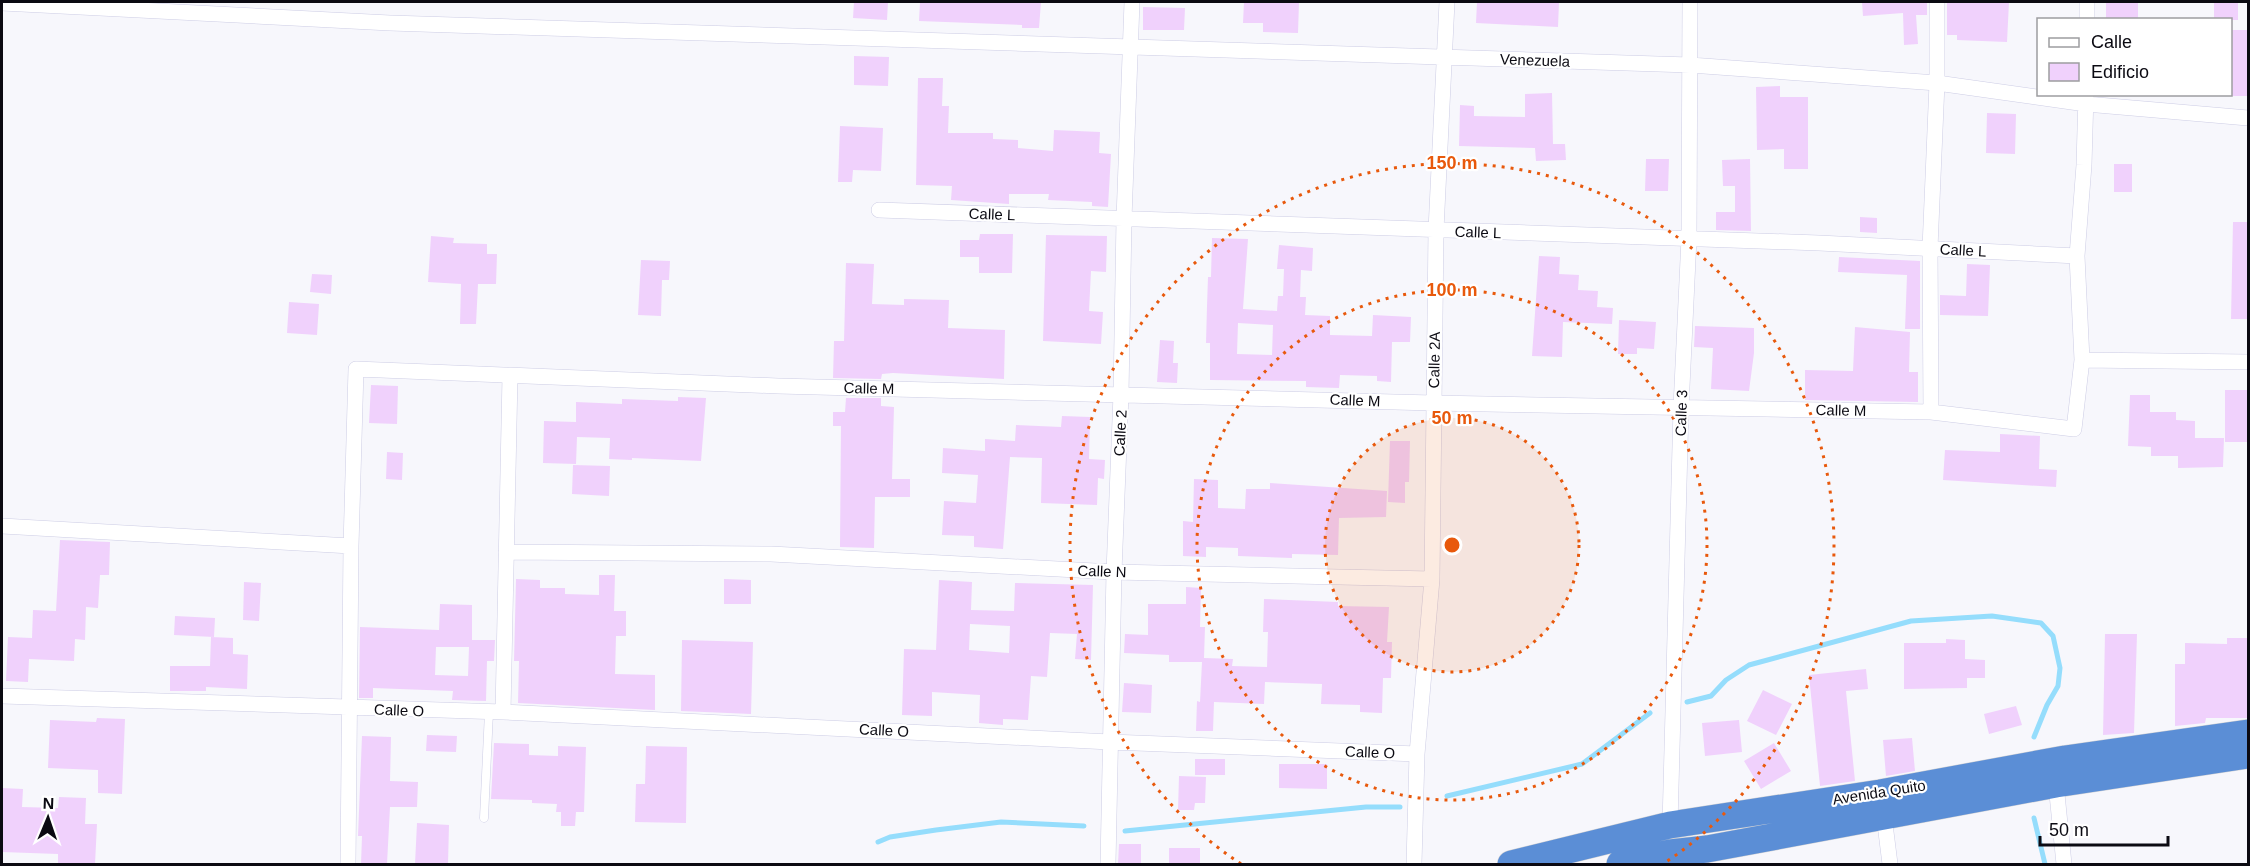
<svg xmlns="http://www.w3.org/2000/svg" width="2250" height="866" font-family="Helvetica,sans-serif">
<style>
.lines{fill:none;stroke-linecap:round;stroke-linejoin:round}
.stream{stroke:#95ddfc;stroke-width:5}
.building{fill:#f0d1fc;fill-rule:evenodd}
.lane-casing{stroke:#cdcde5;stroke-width:9}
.street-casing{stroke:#cdcde5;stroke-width:16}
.highway-casing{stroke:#d3d3d4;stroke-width:28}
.lane{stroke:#fff;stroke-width:8}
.street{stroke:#fff;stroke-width:15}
.highway{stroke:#5b8ed6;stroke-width:27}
.ring{fill:none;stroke:#e8590c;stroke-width:3;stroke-dasharray:3 6}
.labels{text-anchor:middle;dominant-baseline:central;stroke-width:4.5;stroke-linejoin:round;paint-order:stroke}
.street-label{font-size:15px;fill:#0b0a12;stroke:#fff}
.centre{fill:#e8590c;stroke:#fff;stroke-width:3}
.ring-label{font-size:18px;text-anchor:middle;font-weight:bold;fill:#e8590c;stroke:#fff;stroke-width:4.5;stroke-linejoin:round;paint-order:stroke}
</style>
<rect width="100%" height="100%" fill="#f7f7fc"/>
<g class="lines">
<path class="stream" d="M1687,702L1711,696L1726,680L1749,665L1911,621L1992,616L2041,623L2053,636L2060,668L2058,686L2047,705L2034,737
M1447,796L1582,764L1650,713
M2034,818L2045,864
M1125,831L1366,807H1400
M878,842L890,837L936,830L1001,822L1084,826"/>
</g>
<path class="building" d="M854,2H888L887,20L853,18Z
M920,2H1041L1039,28H1022V25L919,21Z
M1244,2H1299L1298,33L1263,32V23H1243Z
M1477,2H1559L1558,27L1476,23Z
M1862,2H1927V15H1916L1918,44L1904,45L1903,13L1863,16Z
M1947,2H2009L2007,42L1957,40V35H1947Z
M2106,2H2138V19H2106Z
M2214,2H2238V20H2214Z
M1143,7L1185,8L1184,30H1143Z
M2230,30H2248L2247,96H2230Z
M854,56L889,57L888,86L854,85Z
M918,78H943L942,106H949L948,133H993V139L1018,140V148L1053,151L1054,130L1100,132L1099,153L1111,154L1108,207L1092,206V202L1048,200L1049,194H1009V204L951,200L952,186L916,185Z
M1780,86V97H1808V169H1784V149L1757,150L1756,87Z
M1552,93L1553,144H1565L1566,160L1536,161L1535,148L1459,146L1460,105L1474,106V116L1525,117V94Z
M1987,113L2016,114L2015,154L1986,153Z
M840,126L883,128L881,171L853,170L852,182H838Z
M1646,159H1669L1668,191H1645Z
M1750,159L1751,231L1716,230V212H1735V186H1723L1722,160Z
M2114,164H2132V192H2114Z
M1860,217L1877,218V233L1860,232Z
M2233,222H2248V319H2231Z
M980,234H1013L1012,273H979V257H960V240H979Z
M1046,235L1107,236L1106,272L1091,271L1089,311L1103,312L1101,344L1043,341Z
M431,236L454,238L453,243L487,244V254H497L496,284H478L476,324H460L461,284L428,282Z
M1212,238L1248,239L1243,309L1277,311L1278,296H1283L1284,269H1277L1279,245L1313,248L1312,271L1301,270L1300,297H1306L1305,315L1330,316V335L1372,336L1373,315L1411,317L1410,342H1392L1391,382L1377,381V376L1340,375L1339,388L1306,387V381L1210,380V343H1206L1207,306L1208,277H1211ZM1238,323L1273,325L1272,355L1237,354Z
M1539,256L1560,257L1559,274L1579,275L1578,290L1598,291L1597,307L1613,308L1612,324L1563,322L1562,357L1532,356Z
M1839,257L1920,261V329H1905L1907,275L1838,272Z
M641,260L670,261L669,280H662L661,316L638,315Z
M846,263L874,264L872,304L904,305V299L949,300L948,328L1005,330L1004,379L893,373L882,374L881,379L833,378L834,341H844Z
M1967,264L1990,265L1988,316L1940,315V295L1966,296Z
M312,274L332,275L331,294L310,292Z
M289,302L319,304L317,335L287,333Z
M1619,320L1656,322L1654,349L1637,348V354H1618Z
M1695,326L1754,328V353L1749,391L1711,389L1713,348L1694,347Z
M1855,327L1910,332L1909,372H1918V402L1805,400V370L1853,371Z
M1160,340L1174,341L1173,363H1178L1177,383L1157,382Z
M371,385L398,386L397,424L369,423Z
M2225,390H2248V442H2225Z
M2130,395H2150V412H2176V420L2195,421V438H2224L2223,467L2178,468V456H2151V447L2128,446Z
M678,397L706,398L701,461L632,458V460L609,459L610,438L577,437L576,464L543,463L544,421L576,422V402L622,404V399L678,401Z
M846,398H881V406L894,407L892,479H910V497H875L874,548L840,547L841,426H833V412H845Z
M1062,416L1090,417L1089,459L1105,460L1104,479L1098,478L1097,505L1041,503L1042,458L1010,457L1003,549L974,547V536L942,535L944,501L976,503L978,475L942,473L943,448L985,451V439L1015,441L1016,425L1061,427Z
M2000,434L2040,436L2039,469L2057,470L2056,487L1943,480L1945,450L2000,452Z
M1390,441H1410L1409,482H1405V503L1388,502Z
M387,452L403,453L402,480L386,479Z
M573,465L610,466L609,496L572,494Z
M1194,479L1218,480V508L1245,509L1246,489H1270V483L1387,491L1386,517L1339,518L1338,555L1292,554V558L1238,556V548L1206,547V557L1183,556V521L1193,522Z
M60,540L110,542L109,575H100L98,608L86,607L85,640L75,639L74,661L29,659L28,682L6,681L8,637L32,638L33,610L56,611Z
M599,575H615L614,611H626V636H616L615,674L655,675V710L518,703L519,661H514L516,579L540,580V588H565V594L599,595Z
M724,579L751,580V604H724Z
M939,580L972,582L971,610L1014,611L1015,583L1093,585L1091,660L1075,659L1077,634L1050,633L1047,677L1031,676L1028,720L1003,719V725L979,723L980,695L932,692V716L902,715L904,649L936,650ZM970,624L1010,626L1009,653L969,650Z
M244,582L261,583L259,621L243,620Z
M1186,587L1201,588L1200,627H1205L1204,658L1233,659L1232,666L1267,667L1268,632H1263L1264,599L1338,602V606L1389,607L1387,642H1392L1391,678H1383L1382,713L1360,712V705L1321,704L1322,684L1265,682L1264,704L1214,702L1213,731H1196L1197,701L1200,702L1202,662H1169V655L1124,653L1125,634L1148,635V604H1186Z
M440,604L472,605V640H495L494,661H487L486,701L452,700L453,691L373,688V698H359L360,627L439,630ZM436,647H469L468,676L435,675Z
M175,616L215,618L214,637L174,635Z
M2105,634H2137L2134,733L2103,735Z
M211,637L233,638V654L248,655L247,689L206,687V691H170V666H210Z
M2227,638H2248V718H2206L2205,723L2175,726V664H2185V643L2227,644Z
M1946,639L1965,640V659L1985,660V678H1967V688L1904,689V643H1946Z
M682,640L753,642L751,714L681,711Z
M1866,669L1868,689L1846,691L1855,781L1820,786L1809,675Z
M1124,683L1152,685L1151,713L1122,712Z
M1763,690L1792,704L1776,735L1747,721Z
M2016,706L2022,725L1989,734L1984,714Z
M97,718L125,719L122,794L98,793V770L48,768L50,720L96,722Z
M1739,720L1742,752L1705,756L1702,723Z
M427,735L457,736L456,752L426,751Z
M362,736L391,737L390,781L418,782L417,807H390L387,864H361L362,836H358Z
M1912,738L1915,771L1886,776L1883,740Z
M494,743L529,744V755L558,756V746L586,747L584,812H576L575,826H561V812H556L557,804L532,803V800L491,799Z
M1774,743L1791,771L1761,789L1744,761Z
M646,746L687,747L686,823L635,822L636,784H645Z
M1195,759H1225V775H1195Z
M1279,764H1327V789L1279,788Z
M1179,776L1206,777L1205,803H1195L1194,810H1178Z
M2,788L23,789L22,807L58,808L59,797L86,798L85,824H97L95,864H58V854L2,852Z
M417,823L449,825L448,864H415Z
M1119,844H1141V864H1118Z
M1169,848H1200V864H1169Z"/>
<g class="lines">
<g class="lane-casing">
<path id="lane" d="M484,818L489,712"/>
</g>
<g class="street-casing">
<path id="street" d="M2,3L390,23L1690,65L1937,83L2086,104L2248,118
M2087,20V2
M879,210L1819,243L2077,256
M2082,360L2248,362
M1931,412L1930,248L1937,83V2
M2,526L351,546
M506,552L771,554L1114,572L1432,579
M2,696L503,712L1110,742L1417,754
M503,712L510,376
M2056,784L2064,864
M1884,816L1890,864
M1670,825L1681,408L1689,238L1690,2
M348,864L351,546L356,369L778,386L1433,403L1931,412L2074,429L2082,360L2077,256L2084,165L2086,94
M1108,864L1114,572L1121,394L1124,219L1132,2
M1414,864L1417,754L1432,579L1436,230L1447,2"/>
</g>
<g class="highway-casing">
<path id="highway" d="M1511,864L1670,825L1880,793L2065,759L2248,733
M1620,864L1670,853L1707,849L2056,784L2248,755"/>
</g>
<use href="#lane" class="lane"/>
<use href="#street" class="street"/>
<use href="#highway" class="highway"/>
</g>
<circle cx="1452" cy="545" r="127" fill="#e8590c" fill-opacity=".12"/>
<g class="ring">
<circle cx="1452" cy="545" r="127"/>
<circle cx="1452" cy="545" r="255"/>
<path d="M1241 864A382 382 0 1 1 1663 864"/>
</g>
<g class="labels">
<g class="street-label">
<text transform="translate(1535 60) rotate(2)">Venezuela</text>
<text transform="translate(992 214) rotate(2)">Calle L</text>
<text transform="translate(1478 232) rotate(2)">Calle L</text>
<text transform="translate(1963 250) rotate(3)">Calle L</text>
<text transform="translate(1434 360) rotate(-89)">Calle 2A</text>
<text transform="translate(869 388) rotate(1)">Calle M</text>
<text transform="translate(1355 400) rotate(2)">Calle M</text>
<text transform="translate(1841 410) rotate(1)">Calle M</text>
<text transform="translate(1681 413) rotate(-88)">Calle 3</text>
<text transform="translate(1120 433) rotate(-87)">Calle 2</text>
<text transform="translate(1102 571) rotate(2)">Calle N</text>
<text transform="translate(399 710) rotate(2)">Calle O</text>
<text transform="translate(884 730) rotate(3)">Calle O</text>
<text transform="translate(1370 752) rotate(2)">Calle O</text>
<text transform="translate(1879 792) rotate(-9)">Avenida Quito</text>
</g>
</g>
<circle cx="1452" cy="545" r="9" class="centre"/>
<g class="ring-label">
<text x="1452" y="169">150 m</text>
<text x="1452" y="296">100 m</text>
<text x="1452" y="424">50 m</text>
</g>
<rect width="2250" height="866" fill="none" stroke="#0b0a12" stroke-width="6"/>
<rect x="2037" y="18" width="195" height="78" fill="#ffffff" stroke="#9d9da0" stroke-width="1.5"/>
<rect x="2049" y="38" width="30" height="9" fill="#ffffff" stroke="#9d9da0" stroke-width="1.5"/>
<text x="2091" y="48" font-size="18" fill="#0b0a12">Calle</text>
<rect x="2049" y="63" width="30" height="18" fill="#f0d1fc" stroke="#9d9da0" stroke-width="1.5"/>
<text x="2091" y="78" font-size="18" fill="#0b0a12">Edificio</text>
<g transform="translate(48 818) rotate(2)" stroke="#ffffff" stroke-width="4.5" paint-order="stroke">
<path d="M0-4.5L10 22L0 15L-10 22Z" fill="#0b0a12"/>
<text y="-9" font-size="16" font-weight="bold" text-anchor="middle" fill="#0b0a12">N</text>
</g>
<path d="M2040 836v9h128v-9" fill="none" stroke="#0b0a12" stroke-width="3"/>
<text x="2049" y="836" font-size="18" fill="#0b0a12" stroke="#ffffff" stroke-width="4.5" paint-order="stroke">50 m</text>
</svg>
